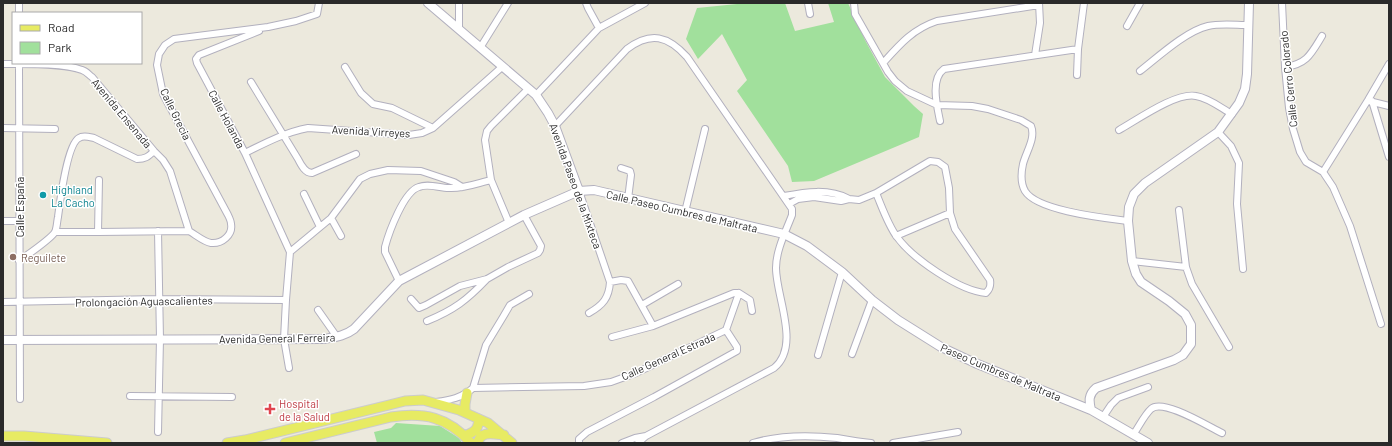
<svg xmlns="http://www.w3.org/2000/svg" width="1392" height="446" font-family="Barlow,sans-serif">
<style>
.green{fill:#a1e09c}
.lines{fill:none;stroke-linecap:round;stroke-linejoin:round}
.street-casing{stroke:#b2b0be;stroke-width:8}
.secondary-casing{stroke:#b2b0be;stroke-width:10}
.primary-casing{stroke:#ccc;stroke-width:11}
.street{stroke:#fff;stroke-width:6}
.secondary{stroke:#fff;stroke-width:8}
.primary{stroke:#e7eb63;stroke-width:9}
.culture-dot{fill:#0f9aa8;stroke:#fff;stroke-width:1.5}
.education-dot{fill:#8d6e63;stroke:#fff;stroke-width:1.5}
.health-dot{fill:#e0444e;stroke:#fff;stroke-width:1.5}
.labels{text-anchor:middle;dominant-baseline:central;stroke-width:3;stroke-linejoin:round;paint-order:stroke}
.street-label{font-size:11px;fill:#2a2a2a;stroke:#fff}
.culture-label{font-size:11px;fill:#0d838f;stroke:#fff;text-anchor:start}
.education-label{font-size:11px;fill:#785e54;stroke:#fff;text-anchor:start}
.health-label{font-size:11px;fill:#be3a42;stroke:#fff;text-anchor:start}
</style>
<rect width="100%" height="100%" fill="#ece9dd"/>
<path class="green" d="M737,3H785L795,31L834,22L828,3H848L865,40L885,77L914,106L923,114L919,137L814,181L792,182L788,166L737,91L747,80L722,34L698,59L686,39L697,8L737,4Z
M396,423L440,426L459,438L462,443H377L374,432L391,428Z"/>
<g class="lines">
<g class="street-casing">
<path id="street" d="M19,3V13
M459,3V29
M586,3L588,8L599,28
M808,3L810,14
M854,3L855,14L888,72L895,81L907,91L937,105L972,106L988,109L1021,120L1031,126C1036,138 1026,152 1023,164C1021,173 1020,182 1025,191C1037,211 1105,218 1128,221
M1282,3L1285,67L1289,108L1293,129L1300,152L1306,162L1323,172L1333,187L1350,226L1381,324
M1127,26L1140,3
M259,31L199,55L196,59L197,63L245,153L290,252
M480,48L508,3
M1035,55L1040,23L1039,3
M19,63L20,399
M883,63C900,44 913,29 937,21L1039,5
M3,64C24,64 64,63 82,70C86,71 89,75 92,77L154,151L163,160L170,171L189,231
M345,67L361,93L373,104L392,108L433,128
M1285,67C1307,64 1311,54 1322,36
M1140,71C1158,57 1186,31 1208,26C1220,23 1236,25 1249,25
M1077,75L1078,49L1084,3
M251,82L298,159C301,165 305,173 312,173L356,154
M536,95L599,28L645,3
M1369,101L1389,106
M1372,101L1389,157
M940,121C937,106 930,79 944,69L1078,49
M555,126L627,49C651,31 668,36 687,57L792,209V215C786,231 776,250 776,268C776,297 801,346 774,368L646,436L638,443
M3,128L55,129
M1119,130C1137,120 1176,92 1196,96C1209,98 1221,108 1232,114
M1218,132L1231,146L1239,163L1237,204L1243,269
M245,153C265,143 286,132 308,128L409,135L422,133L433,128L502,67
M621,168L630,171L631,175L628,199
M1323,172L1368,100L1389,64
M579,191L610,282C609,298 603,305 589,313
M304,194L320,227
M784,196C805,192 829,188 849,199
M789,204L798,199L814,197L841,201L849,199L859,200L876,193L930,161L938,162L945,167L949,188L950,213L955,229L990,280C991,286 990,289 986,293C960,291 913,259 897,237C888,225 882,207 876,193
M1179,210L1186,267L1192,284L1229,347
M685,212L705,129
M331,218L341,236
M3,221H19
M509,223L491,180L485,140L487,131L491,126L528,89
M158,231L160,339L158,432
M189,231C196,235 204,242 211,243C222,244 233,235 231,224C231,221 229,217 228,215L163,94L157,65L159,54L165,45L174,39L268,27L296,21L317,14L319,3
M55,232H98L189,231
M98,232L99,180
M896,236L950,213
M19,261C27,255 51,239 55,232C57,228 57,221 58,217C60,202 67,144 79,138C83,135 89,137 94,138L137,159C145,159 148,157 154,151
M1132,261L1186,267
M399,281L385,252V247C389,232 404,191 419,187C428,183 439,188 449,188C463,189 478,183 491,180
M610,282L621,280L628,281L653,326
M739,293L750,300L752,311
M411,299L419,308L426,305L460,286L487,279L508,267L538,253L540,250L541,246L524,215
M3,302L159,299L286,300
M642,305L678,284
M318,310L337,337
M427,321C454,310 467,300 487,279
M852,354L872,300
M818,355L842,272
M289,368L284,339L286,300L290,252L331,218L360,179L370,174L388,170L421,171L454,182L462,187
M473,388L584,386L611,382L636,373L726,330L739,293H734L653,326L612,337
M130,396L232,397
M436,402C450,400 462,398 473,388L486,345L503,317L510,305L529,294
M1103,417L1111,405L1118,398L1148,387
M1133,435C1138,428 1145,414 1151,409C1163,398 1209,427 1222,433
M579,443V439L587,432L654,397L737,351V347L726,330
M622,443L635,438L646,436
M753,443C780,435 810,435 837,438C848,440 859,442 871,443
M893,443L958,432"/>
</g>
<g class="secondary-casing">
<path id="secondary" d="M428,3L536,95L548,113L555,126L579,191
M3,340L324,339C335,337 345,336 354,329L399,281L524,215L579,191L594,190L784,234L807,246L842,272L872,300L898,320L941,347L975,363L1091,410L1148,443
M1091,410C1089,401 1088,395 1096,388L1174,360L1183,355L1191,344V325L1185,314L1169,301L1141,282L1136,274L1132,261L1128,221L1129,207L1134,194L1145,183L1218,132L1239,103L1245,89L1247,74L1249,3"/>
</g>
<g class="primary-casing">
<path id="primary" d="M465,412V404L467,393
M3,436H24L107,443
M464,436C475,432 478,430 479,419
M227,443L245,440L389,405L405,401L423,400L459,410L488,423L512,443
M285,443L391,417C424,412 448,417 471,443
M478,443C480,430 494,434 504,435"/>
</g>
<use href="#street" class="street"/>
<use href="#secondary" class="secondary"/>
<use href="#primary" class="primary"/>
</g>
<circle class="culture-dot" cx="43" cy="195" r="4"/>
<circle class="education-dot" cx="13" cy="257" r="4"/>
<path class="health-dot" d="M268 403h4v4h4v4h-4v4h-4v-4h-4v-4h4z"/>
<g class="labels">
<g class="street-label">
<text transform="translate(1288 79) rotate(-96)">Calle Cerro Colorado</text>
<text transform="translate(122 113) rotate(50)">Avenida Ensenada</text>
<text transform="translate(176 114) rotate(64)">Calle Grecia</text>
<text transform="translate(227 119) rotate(62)">Calle Holanda</text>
<text transform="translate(371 131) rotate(3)">Avenida Virreyes</text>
<text transform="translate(576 186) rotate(70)">Avenida Paseo de la Mixteca</text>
<text transform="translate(19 207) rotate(-90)">Calle España</text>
<text transform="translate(682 211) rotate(13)">Calle Paseo Cumbres de Maltrata</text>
<text transform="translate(144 301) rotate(-1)">Prolongación Aguascalientes</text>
<text transform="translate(277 338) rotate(-1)">Avenida General Ferreira</text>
<text transform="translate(668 356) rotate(-24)">Calle General Estrada</text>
<text transform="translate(1001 372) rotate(23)">Paseo Cumbres de Maltrata</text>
</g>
<g class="culture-label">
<text x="51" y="189">Highland<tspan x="51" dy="13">La Cacho</tspan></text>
</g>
<g class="education-label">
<text x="21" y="257">Reguilete</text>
</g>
<g class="health-label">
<text x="279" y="403">Hospital<tspan x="279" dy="13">de la Salud</tspan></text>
</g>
</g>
<rect width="1392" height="446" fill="none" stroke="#2a2a2a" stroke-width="8"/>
<rect x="12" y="12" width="130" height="52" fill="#ffffff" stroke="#aaaaaa"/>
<rect x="20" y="25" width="20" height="6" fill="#e7eb63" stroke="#aaaaaa"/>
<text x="48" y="32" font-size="12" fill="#2a2a2a">Road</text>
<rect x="20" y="42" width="20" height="12" fill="#a1e09c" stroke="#aaaaaa"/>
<text x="48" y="52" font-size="12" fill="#2a2a2a">Park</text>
</svg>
